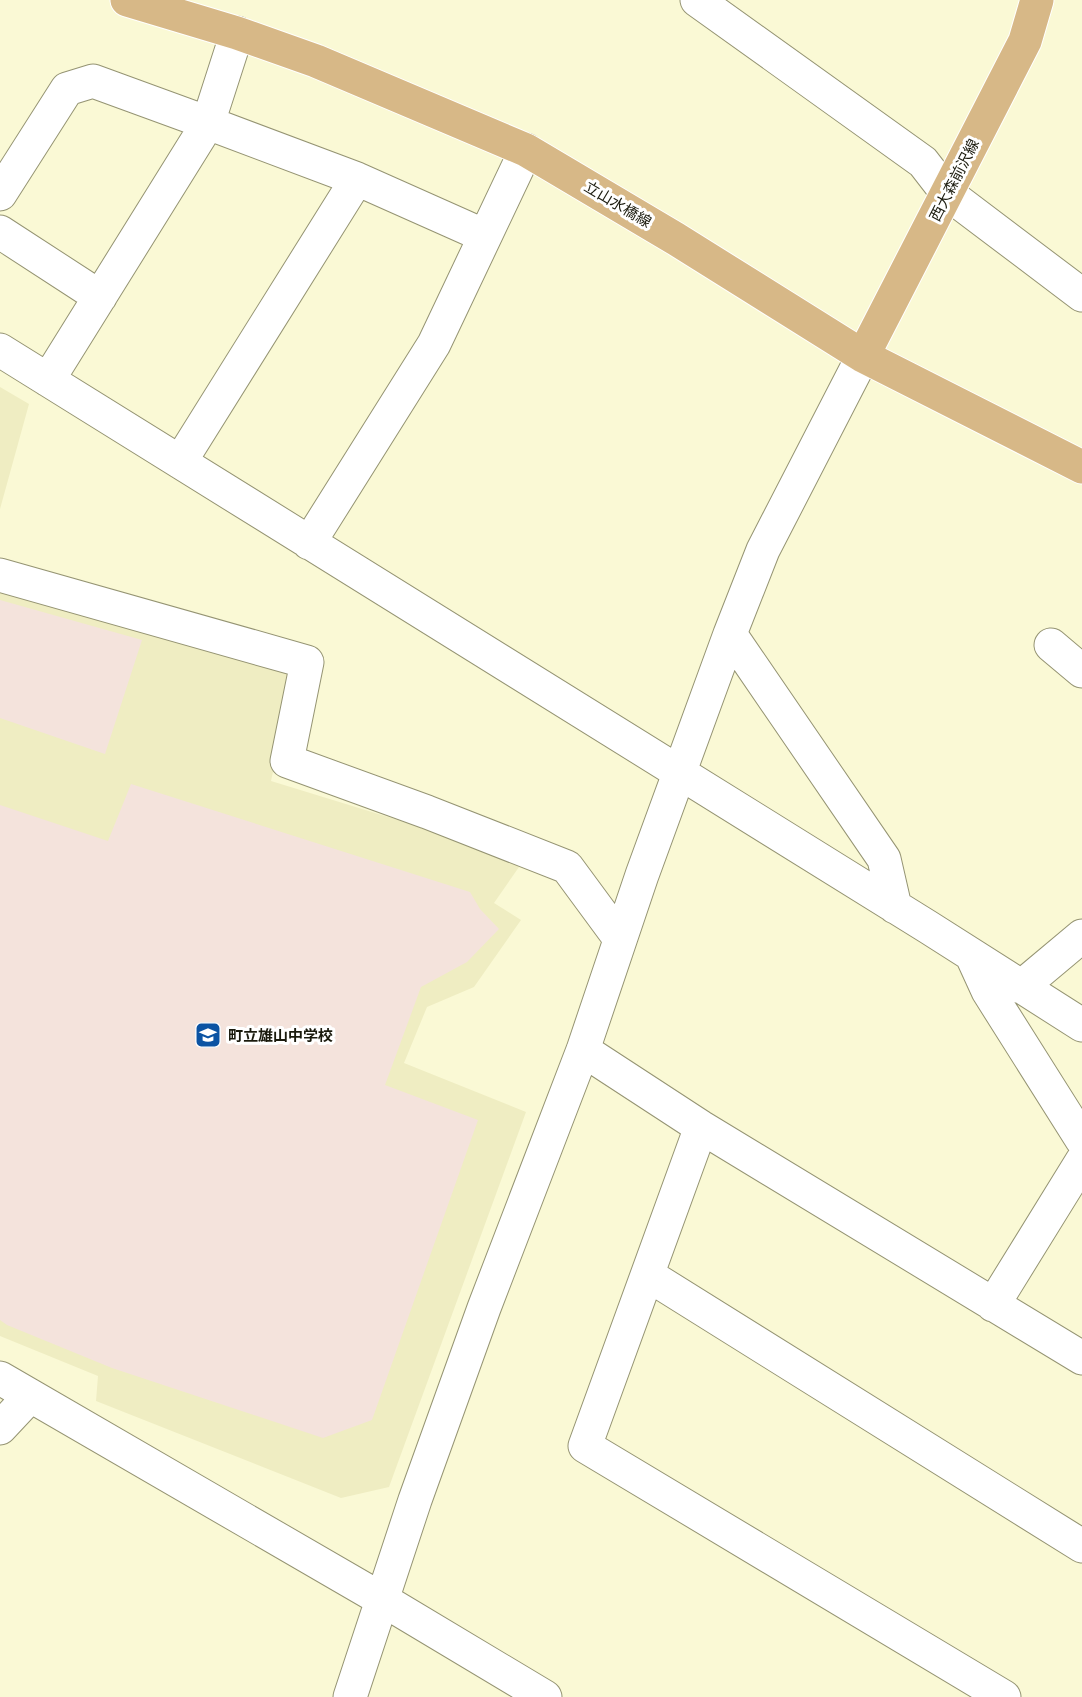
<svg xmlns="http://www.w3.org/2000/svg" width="1082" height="1697" font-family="Manrope,'Noto Sans JP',sans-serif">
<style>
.built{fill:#efedc2}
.green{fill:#f4e3dc}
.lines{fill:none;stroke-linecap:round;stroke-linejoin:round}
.minor-casing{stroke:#959473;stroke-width:35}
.major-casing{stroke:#fff;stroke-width:35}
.minor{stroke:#fff;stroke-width:33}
.major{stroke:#d7b887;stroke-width:33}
.labels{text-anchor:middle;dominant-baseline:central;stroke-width:6;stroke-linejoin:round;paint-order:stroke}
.street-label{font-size:15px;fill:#1a1a0d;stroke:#fff}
.poi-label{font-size:15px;font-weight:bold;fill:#1a1a0d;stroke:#fff;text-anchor:start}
</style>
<rect width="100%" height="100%" fill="#faf9d5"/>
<path class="built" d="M0,387L29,404L0,509Z
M0,586L283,666L293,677L271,781L489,848L519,867L494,903L521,920L474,987L427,1007L404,1063L526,1112L389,1487L341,1498L96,1401L98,1376L0,1336Z"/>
<path class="green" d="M0,600L142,640L105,754L0,718Z
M131,784L470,892L480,909L499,929L467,962L421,987L385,1085L478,1120L372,1420L323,1438L112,1368L7,1325L0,1320V805L108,841Z"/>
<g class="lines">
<g class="minor-casing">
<path id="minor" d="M697,0L923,162L947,193L1082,295
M0,194L67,89L93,81L208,123L357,179L485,236
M0,232L100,297
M0,350L928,927L1082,1025
M48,380L208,123L237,33
M180,462L357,179
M309,543L434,344L526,150
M0,575L307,662L287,761L427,812L567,867L620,939
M730,634L884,859L895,907
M1051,645L1082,671
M972,956L988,991L1082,1140
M1021,987L1082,936
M583,1050L701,1127L1082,1358
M701,1127L585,1446L1004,1697
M648,1275L1082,1546
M993,1305L1082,1161
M0,1378L383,1600L545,1697
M0,1428L30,1396
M350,1697L415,1500L484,1308L583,1050L642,875L730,634L763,550L863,356"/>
</g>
<g class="major-casing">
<path id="major" d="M127,0L237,33L316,61L526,150L676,239L863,356L1082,467
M863,356L1025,41L1037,0"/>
</g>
<use href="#minor" class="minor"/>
<use href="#major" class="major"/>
</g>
<defs>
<g id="school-square" transform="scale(1.35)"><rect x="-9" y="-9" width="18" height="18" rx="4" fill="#0b53a3" stroke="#fff"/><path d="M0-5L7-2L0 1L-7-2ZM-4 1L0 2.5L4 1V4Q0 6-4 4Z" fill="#fff"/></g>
</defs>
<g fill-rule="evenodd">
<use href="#school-square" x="208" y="1035"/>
</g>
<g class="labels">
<g class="street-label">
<text transform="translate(954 180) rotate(-63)">西大森前沢線</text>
<text transform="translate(618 204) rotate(31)">立山水橋線</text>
</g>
<g class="poi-label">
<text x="228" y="1035">町立雄山中学校</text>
</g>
</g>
</svg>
